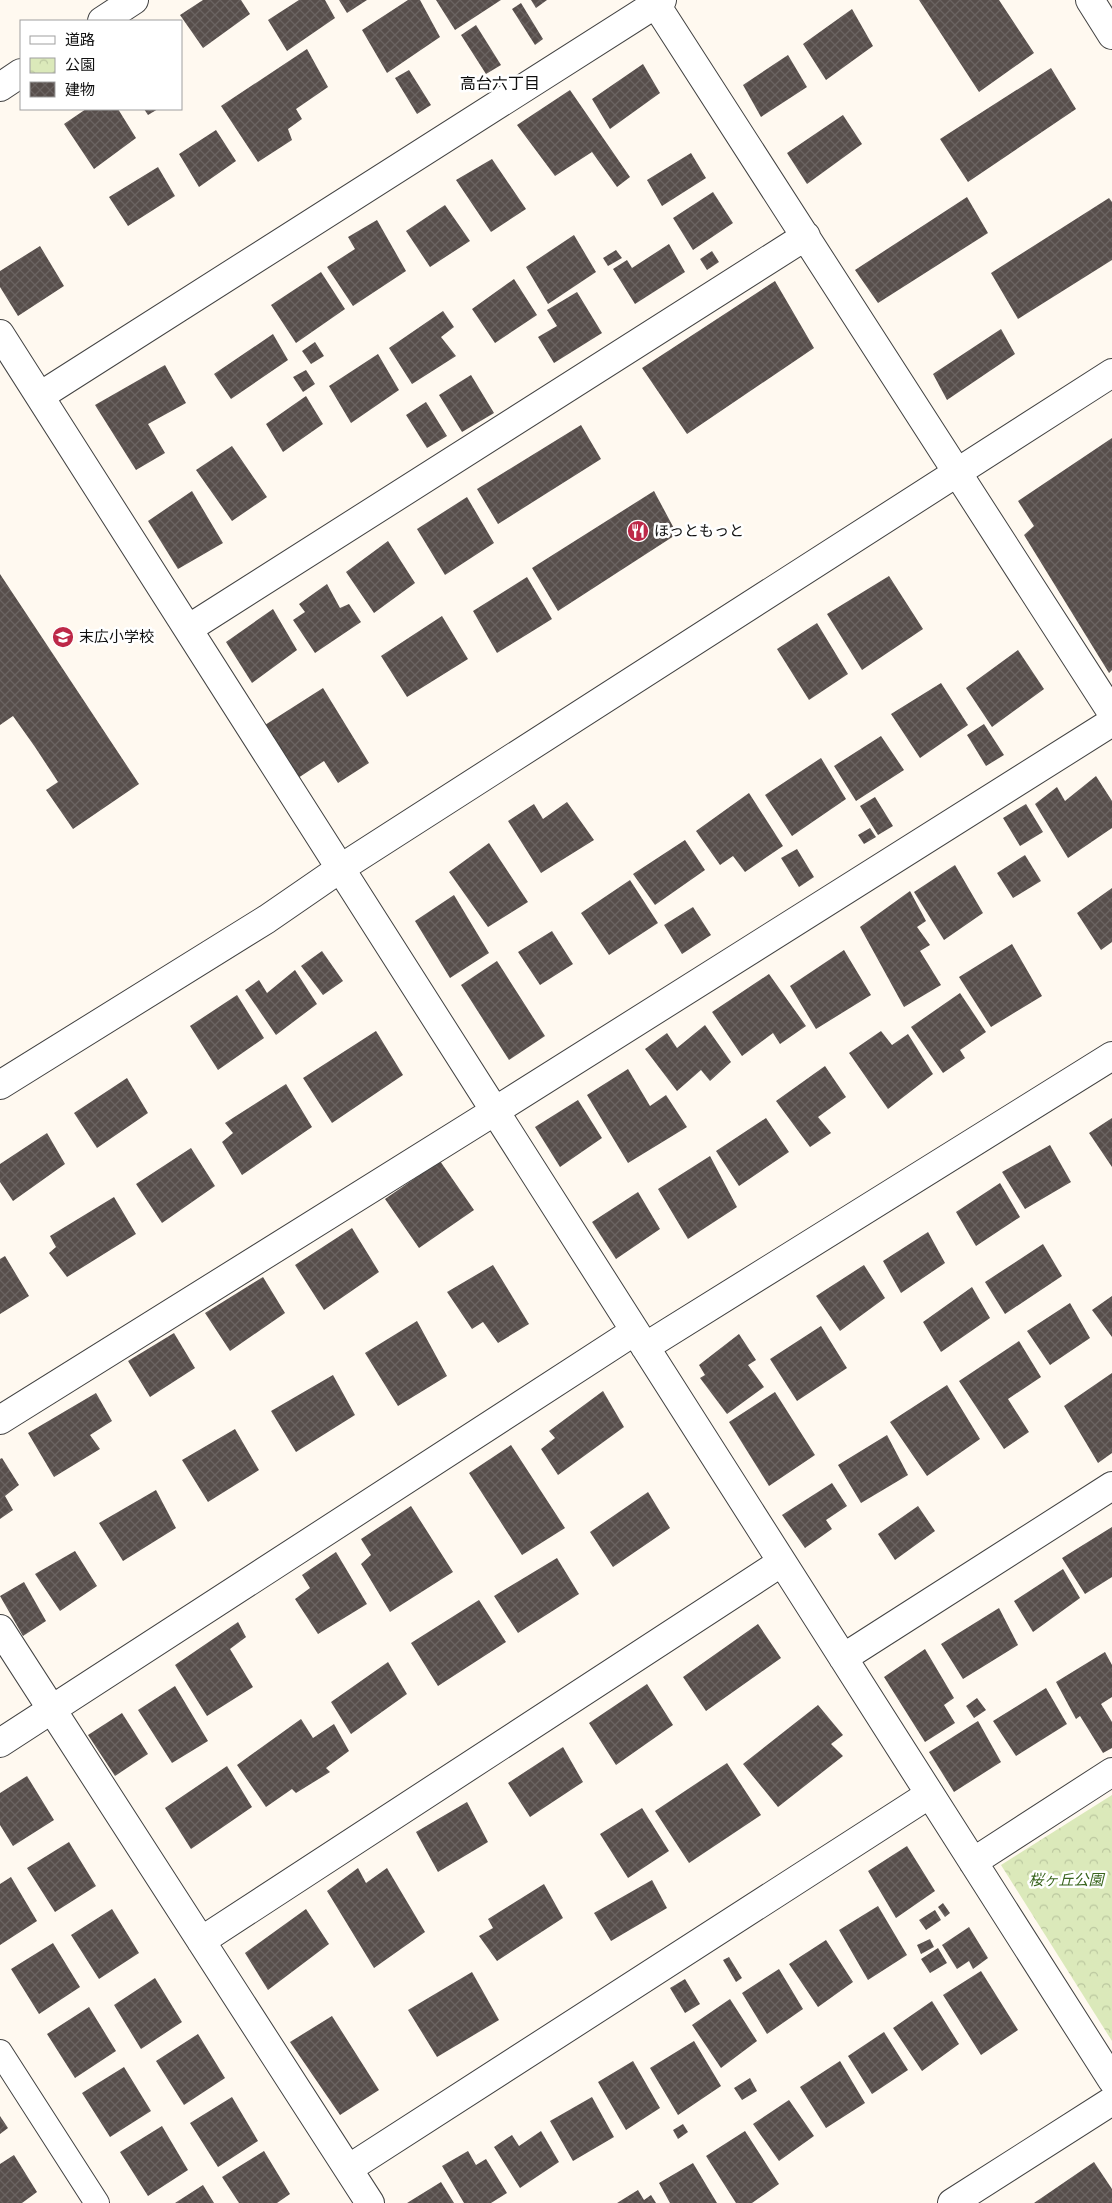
<svg xmlns="http://www.w3.org/2000/svg" width="1112" height="2203" font-family="Spectral,'Noto Sans JP',serif">
<style>
.park{fill:url(#park-crowns)}
.building{fill:url(#building-cross-hatch)}
.lines{fill:none;stroke-linecap:round;stroke-linejoin:round}
.service-casing{stroke:#424242;stroke-width:26}
.minor-casing{stroke:#424242;stroke-width:30}
.tertiary-casing{stroke:#424242;stroke-width:30}
.service{stroke:#fff;stroke-width:24}
.minor{stroke:#fff;stroke-width:28}
.tertiary{stroke:#fff;stroke-width:28}
.labels{text-anchor:middle;dominant-baseline:central;stroke-width:5;stroke-linejoin:round;paint-order:stroke}
.poi-label{font-size:15px;fill:#0f0f0f;stroke:#fff;text-anchor:start}
.park-label{font-size:15px;font-style:italic;fill:#3a661f;stroke:#fff}
.neighbourhood-label{font-size:16px;fill:#0f0f0f;stroke:#fff}
</style>
<defs>
<pattern id="park-crowns" width="20" height="18" patternUnits="userSpaceOnUse" patternTransform="scale(1.25)"><rect width="20" height="18" fill="#dbe9ba"/><path d="M2 6a3 3 0 1 1 6 0M12 15a3 3 0 1 1 6 0" fill="none" stroke="#bbc79f"/></pattern>
<pattern id="building-cross-hatch" width="8" height="8" patternUnits="userSpaceOnUse" patternTransform="scale(1.25)"><rect width="8" height="8" fill="#574e4b"/><path d="M0 0l8 8M0 8l8-8" fill="none" stroke="#6a6361"/></pattern>
</defs>
<rect width="100%" height="100%" fill="#fff9f0"/>
<path class="park" d="M1112,1795V2041L1001,1865Z"/>
<path class="building" d="M203,0H241L250,14L203,48L180,15Z
M299,0H325L335,18L287,51L268,20Z
M339,0H367L347,13Z
M408,0H420L440,37L387,73L362,30Z
M436,0H501L455,30Z
M531,0H547L536,8Z
M919,0H999L1034,53L979,92Z
M521,3L543,39L535,45L512,9Z
M852,9L873,46L826,80L803,44Z
M476,25L501,65L486,74L461,35Z
M307,49L328,87L296,109L302,119L288,129L292,140L258,162L221,106Z
M788,55L807,87L761,117L743,85Z
M643,64L660,93L610,129L592,99Z
M1051,68L1076,109L968,182L940,139Z
M409,70L431,105L417,114L395,78Z
M570,90L630,177L617,187L592,152L555,176L517,125Z
M86,109H118L136,138L94,169L64,124Z
M144,109H158L148,115Z
M843,115L862,144L807,184L787,153Z
M216,130L236,161L199,187L179,154Z
M691,153L706,178L662,206L647,180Z
M492,159L526,209L491,232L456,180Z
M158,167L175,196L128,226L109,197Z
M713,192L733,223L693,250L673,218Z
M967,197L988,233L878,303L855,270Z
M1109,198L1112,202V260L1018,319L991,273Z
M445,205L470,241L430,267L406,231Z
M377,220L406,271L353,306L327,267L355,249L348,237Z
M574,235L596,272L548,304L526,267Z
M669,244L685,272L635,304L613,269L627,260L632,268Z
M40,246L64,286L18,316L0,287V271Z
M616,250L622,258L608,266L603,258Z
M712,251L719,262L707,270L700,259Z
M321,272L345,309L296,343L271,305Z
M514,279L537,315L495,343L472,309Z
M775,281L814,348L687,434L642,368Z
M577,292L602,333L554,363L538,337L557,326L547,310Z
M443,311L454,327L441,337L456,356L412,384L389,348Z
M1001,329L1015,354L947,400L933,374Z
M273,334L288,360L231,399L214,374Z
M315,342L324,356L311,364L302,351Z
M378,354L399,390L351,423L329,386Z
M165,365L186,403L148,424L165,453L136,470L95,405Z
M306,370L315,384L303,392L293,377Z
M471,375L494,413L462,432L439,395Z
M306,396L323,424L283,452L266,424Z
M426,402L447,436L427,448L406,415Z
M581,425L601,459L498,524L477,489Z
M1112,438V670L1109,673L1024,535L1034,526L1018,501Z
M232,446L267,497L232,521L196,470Z
M192,491L223,543L178,569L148,521Z
M654,491L677,534L558,611L532,568Z
M467,497L494,543L445,575L417,529Z
M388,541L415,583L374,613L346,572Z
M0,574L139,784L73,829L46,790L58,782L35,747L13,716L0,725Z
M889,576L923,629L862,670L827,614Z
M527,577L552,619L497,653L473,611Z
M327,584L340,608L349,604L361,622L315,653L293,620L305,612L299,604Z
M273,609L297,650L252,683L226,642Z
M442,616L468,659L407,697L381,656Z
M817,623L848,674L809,700L777,649Z
M1018,650L1044,689L992,727L966,688Z
M941,683L968,725L920,758L891,714Z
M323,688L369,763L338,783L324,761L298,778L265,725Z
M984,724L1004,755L986,766L967,735Z
M881,736L904,770L856,801L834,766Z
M821,758L846,799L792,836L765,795Z
M1096,776L1112,801V828L1068,858L1035,804L1057,787L1065,801Z
M749,793L783,846L745,872L733,856L720,865L696,831Z
M875,797L893,826L878,835L860,806Z
M567,802L594,840L541,873L508,821L534,804L543,819Z
M1026,804L1043,832L1020,846L1003,818Z
M870,828L876,837L864,844L858,835Z
M685,840L705,870L655,905L633,874Z
M489,843L528,902L488,927L449,872Z
M797,849L814,877L799,887L781,858Z
M1025,855L1041,881L1013,898L997,873Z
M955,865L983,913L944,940L914,892Z
M630,880L658,923L609,955L581,913Z
M1112,888V942L1101,950L1077,913Z
M910,891L926,921L917,927L930,945L920,951L941,985L904,1007L860,927Z
M454,895L489,953L450,978L415,921Z
M693,907L711,935L682,954L664,925Z
M552,931L573,964L540,985L518,952Z
M1012,944L1042,996L991,1027L959,977Z
M844,950L871,995L816,1029L790,986Z
M322,951L343,981L323,995L301,966Z
M497,961L545,1036L509,1060L461,985Z
M295,970L317,1004L276,1035L245,990L259,980L267,993Z
M769,974L806,1026L780,1044L773,1033L742,1056L712,1012Z
M960,993L986,1032L960,1050L965,1058L943,1073L911,1027Z
M237,995L264,1038L218,1070L190,1026Z
M705,1025L731,1062L710,1081L701,1070L677,1091L645,1049L667,1033L677,1048Z
M376,1031L403,1075L332,1123L303,1078Z
M881,1031L892,1045L908,1034L933,1074L888,1109L849,1053Z
M825,1066L846,1097L818,1117L831,1133L810,1147L776,1101Z
M628,1069L650,1106L666,1095L687,1127L628,1163L587,1095Z
M127,1078L148,1113L97,1148L74,1113Z
M286,1084L312,1127L242,1175L222,1142L233,1133L225,1123Z
M578,1100L602,1138L560,1167L535,1127Z
M766,1118L789,1152L739,1186L716,1151Z
M1112,1118V1167L1089,1133Z
M47,1133L65,1164L13,1201L0,1182V1164Z
M1050,1145L1071,1182L1025,1209L1002,1172Z
M191,1148L215,1186L162,1223L136,1184Z
M710,1156L737,1207L688,1239L658,1189Z
M440,1161L474,1210L419,1248L385,1199Z
M1000,1183L1020,1217L976,1246L956,1212Z
M638,1192L660,1229L616,1259L592,1222Z
M114,1197L136,1234L67,1277L49,1253L56,1247L50,1236Z
M352,1228L379,1272L324,1310L295,1265Z
M928,1232L945,1263L901,1293L883,1261Z
M1043,1244L1062,1276L1005,1314L985,1282Z
M5,1256L29,1296L0,1314V1259Z
M493,1265L529,1324L498,1343L483,1322L472,1329L447,1292Z
M864,1265L885,1298L840,1331L816,1296Z
M263,1277L285,1313L230,1351L205,1313Z
M972,1287L990,1318L941,1352L923,1322Z
M1112,1296V1337L1092,1310Z
M1070,1303L1090,1338L1050,1365L1027,1331Z
M417,1321L447,1376L398,1406L365,1353Z
M821,1326L847,1368L797,1401L770,1359Z
M174,1333L195,1368L150,1397L128,1361Z
M739,1334L756,1360L748,1365L764,1387L727,1414L700,1378L705,1375L699,1365Z
M1019,1341L1041,1377L1008,1399L1029,1432L1004,1449L959,1381Z
M1112,1373V1453L1098,1463L1064,1406Z
M333,1375L355,1415L296,1452L271,1411Z
M947,1385L980,1439L927,1476L890,1422Z
M603,1391L624,1427L558,1475L541,1449L555,1438L549,1431Z
M775,1392L815,1455L769,1486L729,1422Z
M96,1393L112,1421L90,1435L100,1449L54,1477L28,1433Z
M235,1429L259,1470L208,1502L182,1460Z
M887,1435L908,1475L861,1503L838,1465Z
M511,1445L565,1528L522,1555L469,1473Z
M2,1458L19,1485L5,1496L13,1510L0,1519V1459Z
M832,1483L847,1506L826,1520L832,1529L805,1548L782,1515Z
M156,1490L176,1528L123,1561L99,1523Z
M648,1492L670,1528L613,1567L590,1532Z
M411,1506L453,1572L390,1612L361,1564L371,1555L361,1539Z
M918,1506L935,1531L895,1560L878,1534Z
M1112,1527V1577L1085,1594L1062,1558Z
M75,1551L97,1586L60,1611L35,1574Z
M336,1552L367,1604L318,1634L295,1599L310,1588L302,1575Z
M557,1558L579,1594L518,1633L494,1596Z
M1063,1569L1080,1598L1033,1632L1014,1601Z
M24,1582L46,1621L23,1636L0,1596Z
M479,1600L506,1642L438,1686L411,1643Z
M999,1608L1018,1645L963,1679L941,1644Z
M238,1622L246,1637L230,1649L253,1687L207,1716L175,1665Z
M758,1624L781,1658L706,1711L683,1677Z
M925,1649L954,1698L944,1705L955,1723L925,1742L884,1677Z
M1105,1652L1112,1665V1697L1101,1704L1112,1722V1748L1103,1753L1080,1716L1076,1719L1056,1682Z
M388,1662L407,1694L351,1734L331,1702Z
M647,1684L673,1725L616,1765L589,1723Z
M175,1686L208,1741L172,1763L138,1710Z
M1046,1688L1067,1724L1016,1756L993,1721Z
M977,1698L986,1710L974,1718L966,1706Z
M818,1705L843,1735L831,1744L843,1756L778,1807L743,1764Z
M122,1713L148,1754L115,1776L88,1735Z
M301,1719L313,1738L334,1724L349,1751L326,1768L330,1772L296,1793L292,1789L266,1807L237,1765Z
M978,1721L1001,1762L954,1792L929,1752Z
M563,1747L583,1782L530,1817L508,1783Z
M727,1763L761,1815L689,1863L655,1811Z
M227,1766L252,1807L191,1849L165,1808Z
M27,1776L54,1820L13,1846L0,1825V1793Z
M467,1802L488,1842L438,1872L416,1832Z
M642,1808L669,1851L628,1878L600,1834Z
M69,1842L96,1886L55,1912L27,1868Z
M907,1846L935,1891L896,1918L868,1871Z
M358,1868L366,1883L387,1868L425,1932L374,1968L327,1891Z
M11,1877L37,1921L0,1945V1884Z
M652,1880L667,1908L611,1941L594,1913Z
M544,1884L563,1918L497,1961L479,1936L493,1928L488,1919Z
M943,1903L950,1913L945,1917L938,1907Z
M878,1906L907,1955L868,1980L839,1930Z
M112,1909L139,1953L99,1979L71,1935Z
M306,1909L329,1944L268,1990L245,1953Z
M935,1910L941,1920L926,1930L919,1920Z
M969,1927L988,1958L973,1969L969,1961L957,1969L942,1945Z
M930,1939L934,1947L921,1954L917,1945Z
M826,1940L853,1982L818,2007L789,1964Z
M53,1943L80,1987L39,2014L11,1969Z
M938,1948L947,1963L930,1973L921,1959Z
M729,1957L742,1978L736,1982L723,1960Z
M779,1969L803,2009L767,2034L742,1993Z
M981,1971L1018,2030L981,2055L943,1995Z
M472,1972L499,2020L437,2057L408,2010Z
M155,1978L182,2022L141,2049L114,2005Z
M685,1979L700,2004L685,2013L670,1988Z
M730,1999L757,2041L721,2068L692,2025Z
M932,2001L959,2044L922,2071L893,2028Z
M89,2007L116,2051L75,2078L47,2034Z
M332,2016L379,2090L340,2115L290,2042Z
M884,2032L908,2070L872,2094L848,2056Z
M198,2034L225,2078L184,2105L156,2061Z
M694,2041L721,2086L678,2115L650,2068Z
M633,2061L660,2108L626,2130L598,2082Z
M840,2061L865,2103L826,2128L800,2087Z
M124,2067L151,2111L110,2137L82,2093Z
M750,2078L757,2091L742,2100L734,2088Z
M232,2097L258,2141L218,2167L190,2123Z
M592,2097L614,2137L573,2161L550,2121Z
M789,2100L814,2136L779,2161L753,2124Z
M0,2116L8,2128L0,2134Z
M683,2124L688,2132L678,2139L673,2130Z
M162,2126L188,2170L148,2196L120,2152Z
M541,2131L559,2162L520,2188L494,2147L512,2135L519,2146Z
M745,2131L779,2184L752,2203H736L706,2156Z
M264,2151L290,2194L277,2203H239L222,2177Z
M468,2151L476,2165L486,2159L507,2193L491,2203H464L442,2166Z
M14,2155L37,2192L22,2203H0V2164Z
M1094,2162L1112,2189V2203H1034Z
M693,2163L717,2203H670L659,2183Z
M441,2182L454,2203H407Z
M203,2185L214,2203H175Z
M638,2190L644,2200L651,2195L656,2203H617Z"/>
<g class="lines">
<g class="service-casing">
<path id="service" d="M0,2052L97,2203"/>
</g>
<g class="minor-casing">
<path id="minor" d="M653,0L1112,713
M102,21L134,0
M0,87L21,73
M0,334L1112,2080
M40,396L662,0
M188,629L806,236
M645,1347L1112,1056
M0,1420L495,1111L1112,722
M0,1629L370,2203
M843,1658L1112,1486
M0,1743L635,1331
M973,1862L1112,1772
M201,1941L782,1562
M348,2169L930,1794
M952,2203L1112,2101"/>
</g>
<g class="tertiary-casing">
<path id="tertiary" d="M1090,0L1112,35
M0,1085L267,919L341,868L1112,373"/>
</g>
<use href="#service" class="service"/>
<use href="#minor" class="minor"/>
<use href="#tertiary" class="tertiary"/>
</g>
<defs>
<g id="restaurant-disc" transform="scale(1.125)"><circle r="9.5" fill="#bd2848" stroke="#fff"/><path d="M-5-6h1v4h1v-4h1v4h1v-4h1v5L-1.5 .5V6h-2V.5L-5-1ZM5-6V6H3V1.5H1.5Q1.5-4 5-6Z" fill="#fff"/></g>
<g id="school-disc" transform="scale(1.125)"><circle r="9.5" fill="#bd2848" stroke="#fff"/><path d="M0-5L7-2L0 1L-7-2ZM-4 1L0 2.5L4 1V4Q0 6-4 4Z" fill="#fff"/></g>
</defs>
<g fill-rule="evenodd">
<use href="#restaurant-disc" x="638" y="531"/>
<use href="#school-disc" x="63" y="637"/>
</g>
<g class="labels">
<g class="poi-label">
<text x="654" y="531">ほっともっと</text>
<text x="79" y="637">末広小学校</text>
</g>
<g class="park-label">
<text x="1066" y="1880">桜ヶ丘公園</text>
</g>
<g class="neighbourhood-label">
<text x="500" y="84">高台六丁目</text>
</g>
</g>
<rect x="20" y="20" width="162" height="90" fill="#ffffff" stroke="#9f9f9f"/>
<rect x="30" y="36" width="25" height="8" fill="#ffffff" stroke="#9f9f9f"/>
<text x="65" y="45" font-size="15" fill="#0f0f0f">道路</text>
<rect x="30" y="58" width="25" height="15" fill="url(#park-crowns)" stroke="#9f9f9f"/>
<text x="65" y="70" font-size="15" fill="#0f0f0f">公園</text>
<rect x="30" y="82" width="25" height="15" fill="url(#building-cross-hatch)" stroke="#9f9f9f"/>
<text x="65" y="95" font-size="15" fill="#0f0f0f">建物</text>
</svg>
